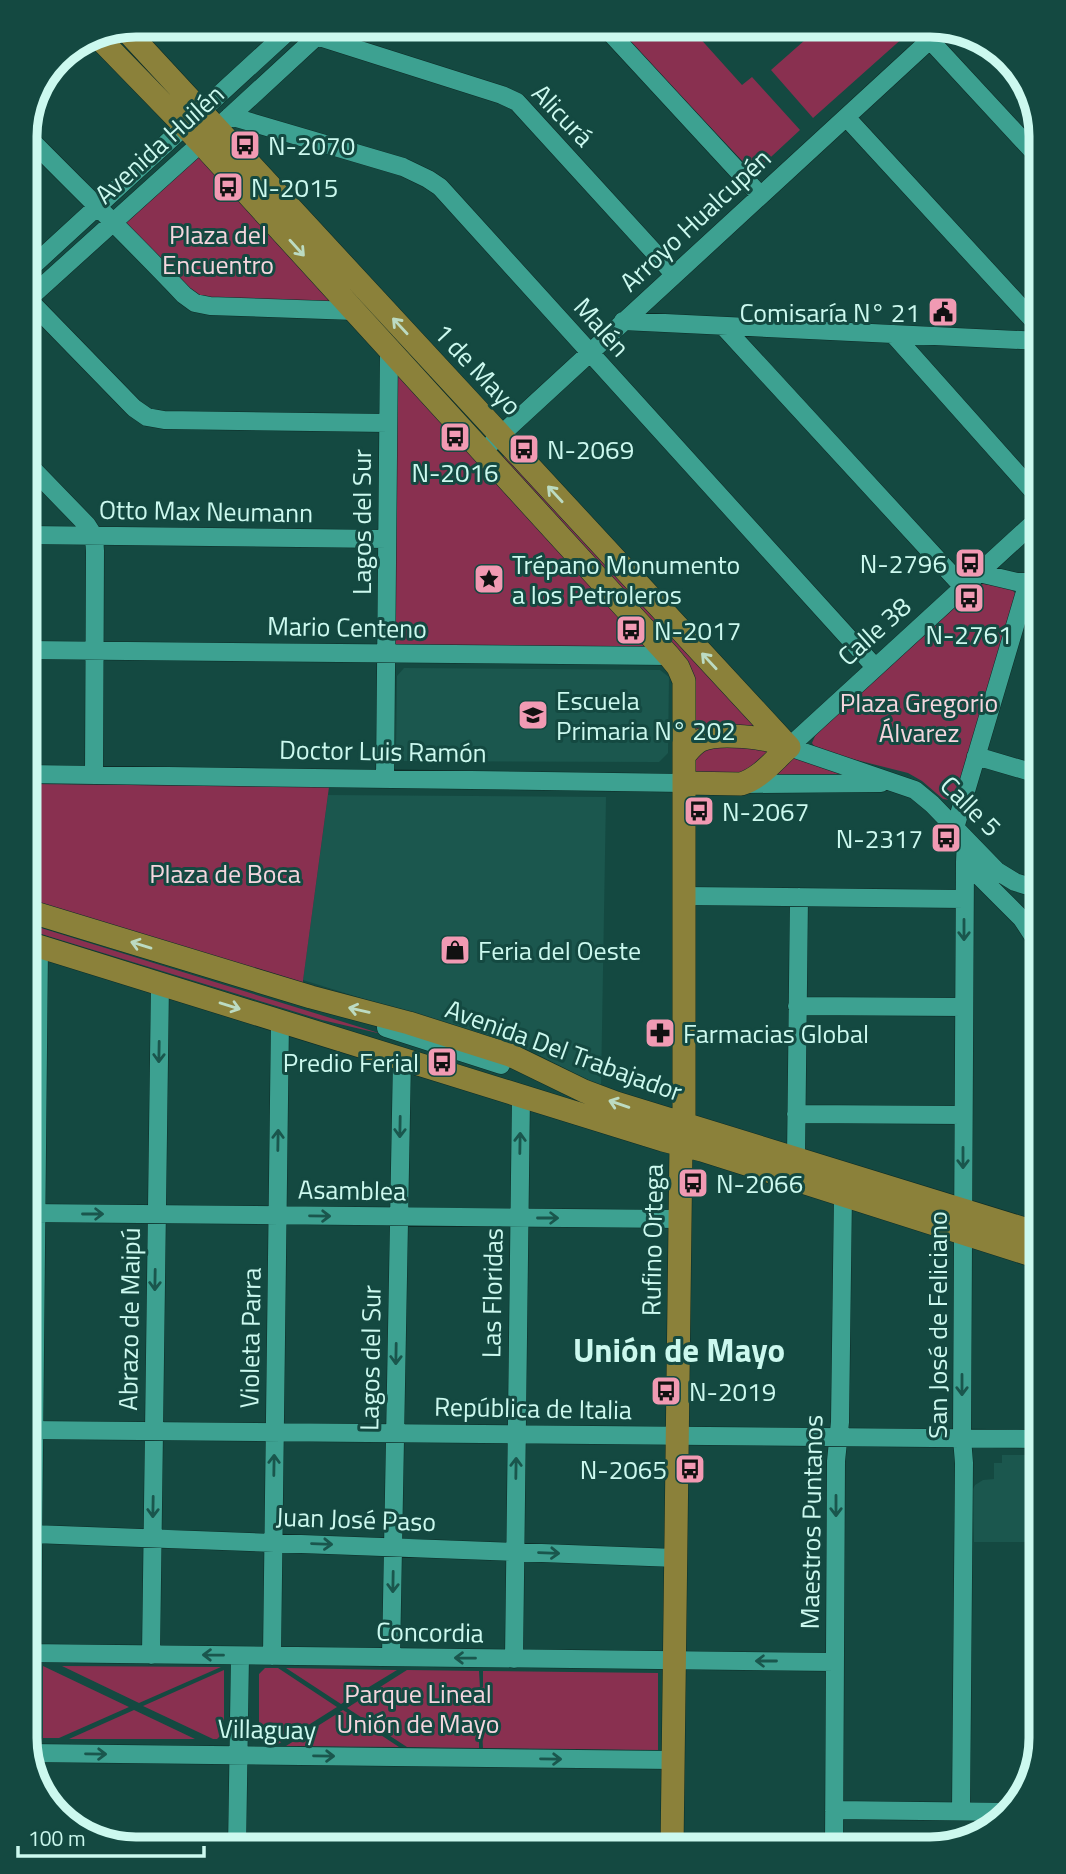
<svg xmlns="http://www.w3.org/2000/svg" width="1066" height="1874" font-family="'Titillium Web',sans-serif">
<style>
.built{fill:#1b574e}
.green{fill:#893050}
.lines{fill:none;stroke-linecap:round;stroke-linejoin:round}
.minor-casing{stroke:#0d2c27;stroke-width:19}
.major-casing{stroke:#0d2c27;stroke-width:24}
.minor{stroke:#3da191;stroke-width:18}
.major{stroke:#8b813a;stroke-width:23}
.oneway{stroke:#bcdbc2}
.oneway2{stroke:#1a564d}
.labels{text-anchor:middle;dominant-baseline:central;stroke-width:6;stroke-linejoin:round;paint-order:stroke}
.street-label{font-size:26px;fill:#ccf9ef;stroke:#144941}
.poi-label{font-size:26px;fill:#ccf9ef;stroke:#144941;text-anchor:start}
.park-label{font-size:26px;fill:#f5d6de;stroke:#144941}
.district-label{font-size:33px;font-weight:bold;fill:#ccf9ef;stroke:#144941}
.rim{fill:none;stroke:#ccf9ef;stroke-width:9}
</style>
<rect width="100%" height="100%" fill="#144941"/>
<path class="built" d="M404,668L660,670L669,677L668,753L659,762L404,761L396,752L397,676Z
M328,795L606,797L601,1087L529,1050L303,980Z
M1002,1455H1041V1542H974L973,1489L975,1485L983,1480L994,1479V1463H1002Z"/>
<path class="green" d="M614,25H688L742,85L752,77L800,130L760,167H748Z
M822,25H895L905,36L813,118L771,70Z
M199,155L329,293L330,303L198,299L126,223V220Z
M398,376H402L646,646L645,648L394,645L396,378Z
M505,455L763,727L694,738L692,684L500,460Z
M983,584L1010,588L1016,594L956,797L950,800L943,799L922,781L908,773L817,750L812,743L816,734L978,586Z
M754,744L767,751L768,755L751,774L695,773L696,750Z
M790,757L846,772L848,775H766Z
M25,784L329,787L302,988L25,904Z
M25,923L382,1034L322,1020L25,929Z
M38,1666V1738H25V1678Z
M43,1666L129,1707L59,1738H43Z
M62,1666L221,1667L139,1703Z
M265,1668H278L337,1707L275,1746L266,1745L259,1739V1674Z
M286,1668L397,1670L341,1704Z
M224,1670V1732L217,1739H213L143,1706Z
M407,1670L479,1671L480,1688L483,1687V1671L658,1673V1750L483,1748L482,1731L479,1732V1748L407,1747L347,1708Z
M134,1710L195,1739H69Z
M343,1710L399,1747L286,1746Z"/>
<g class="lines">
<g class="minor-casing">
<path id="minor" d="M297,25L316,36L502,95L517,102L674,274
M603,25L760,195
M916,25L1041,160
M230,116L403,167L428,179L440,187L875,667
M846,117L1041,329
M25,134C78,188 132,240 184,295L195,303L210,306L355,311
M25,273L295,25
M25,296L134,408L147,417L164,420L388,423
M25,302L201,143L329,25
M623,321L1041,341
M723,326L963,587
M893,334L1041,500
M493,442L944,27
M25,461L87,525L94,536L95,551L94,775
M25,535L387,539
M979,573L1017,582H1041
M25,650L669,656
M976,756L1041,775
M25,774L684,783
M385,779L389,349
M745,784L881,783
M955,828L1028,582
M965,862L1022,919L1041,948
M1041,890L1015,882L997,871L932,804L915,790L789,747L1041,516
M683,896L964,899
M797,1006L964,1007
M387,1022L489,1054L503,1059L501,1065L386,1028Z
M796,1114L963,1115
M796,1158L799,897
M25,1213L680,1219
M25,1430L1041,1439
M33,1534L676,1558
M25,1653L835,1662
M32,1653L39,947
M151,1655L160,984
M272,1656L280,1021
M391,1657L402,1059
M514,1659L521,1096
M28,1753L673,1760
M834,1810L1009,1812
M961,1811L964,1463L962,1438L965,862L966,840
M237,1849L240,1656
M834,1849L836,1461L840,1422L843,1195"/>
</g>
<g class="major-casing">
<path id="major" d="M125,29L789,747
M100,39L201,143L669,656L678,667L684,681V1124L681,1145L672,1849
M684,756C689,750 693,744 701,740C719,732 768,737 786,746
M684,783L741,784C761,778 774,760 789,747
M25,910L311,997L409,1023L510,1055L584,1091L616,1103L1041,1234
M25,942L663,1140L702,1150L1041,1258"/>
</g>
<use href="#minor" class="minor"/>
<use href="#major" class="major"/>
</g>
<defs><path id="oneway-shaft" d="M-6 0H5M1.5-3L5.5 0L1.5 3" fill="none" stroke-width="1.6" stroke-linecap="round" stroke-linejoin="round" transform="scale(1.75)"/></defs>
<g class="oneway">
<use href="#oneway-shaft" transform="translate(297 248) rotate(48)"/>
<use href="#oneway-shaft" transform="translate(400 326) rotate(-133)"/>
<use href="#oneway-shaft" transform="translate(555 494) rotate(-133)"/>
<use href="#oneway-shaft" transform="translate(709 661) rotate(-133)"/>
<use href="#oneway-shaft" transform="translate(141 945) rotate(-163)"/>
<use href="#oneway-shaft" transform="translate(230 1006) rotate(17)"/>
<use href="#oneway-shaft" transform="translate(359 1010) rotate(-167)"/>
<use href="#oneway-shaft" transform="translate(619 1104) rotate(-161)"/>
</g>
<g class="oneway2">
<use href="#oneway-shaft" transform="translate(964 930) rotate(90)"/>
<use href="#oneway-shaft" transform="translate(159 1052) rotate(91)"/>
<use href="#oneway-shaft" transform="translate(400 1127) rotate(91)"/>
<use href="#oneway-shaft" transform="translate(278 1140) rotate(-89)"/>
<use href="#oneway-shaft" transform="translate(520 1143) rotate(-89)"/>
<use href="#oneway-shaft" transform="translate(963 1158) rotate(90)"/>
<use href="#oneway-shaft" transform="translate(93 1214)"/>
<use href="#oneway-shaft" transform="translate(320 1216) rotate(1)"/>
<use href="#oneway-shaft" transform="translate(548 1218)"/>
<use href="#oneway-shaft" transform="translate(155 1280) rotate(91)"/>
<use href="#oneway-shaft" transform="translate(396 1354) rotate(91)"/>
<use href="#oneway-shaft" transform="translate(962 1385) rotate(90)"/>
<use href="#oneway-shaft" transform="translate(274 1465) rotate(-89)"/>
<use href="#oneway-shaft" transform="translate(516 1468) rotate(-89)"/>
<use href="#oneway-shaft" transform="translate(836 1506) rotate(90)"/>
<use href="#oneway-shaft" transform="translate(153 1507) rotate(91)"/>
<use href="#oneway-shaft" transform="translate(322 1544) rotate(2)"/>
<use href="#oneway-shaft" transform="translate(549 1553) rotate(2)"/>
<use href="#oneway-shaft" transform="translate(393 1582) rotate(91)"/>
<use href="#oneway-shaft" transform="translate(213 1655) rotate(-179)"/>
<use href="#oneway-shaft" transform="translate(465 1658) rotate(-179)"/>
<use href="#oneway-shaft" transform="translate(766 1661) rotate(-180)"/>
<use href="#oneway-shaft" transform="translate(96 1754) rotate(1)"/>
<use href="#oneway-shaft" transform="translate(324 1756) rotate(1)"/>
<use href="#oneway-shaft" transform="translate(551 1759) rotate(1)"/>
</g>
<defs>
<g id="bus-square" transform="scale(1.575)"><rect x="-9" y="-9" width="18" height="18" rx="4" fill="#f19ab3" stroke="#144941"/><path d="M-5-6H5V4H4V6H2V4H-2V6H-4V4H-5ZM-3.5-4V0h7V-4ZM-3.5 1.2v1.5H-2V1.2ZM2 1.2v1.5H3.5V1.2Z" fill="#111"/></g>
<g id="civic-square" transform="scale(1.575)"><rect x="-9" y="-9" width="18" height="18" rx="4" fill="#f19ab3" stroke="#144941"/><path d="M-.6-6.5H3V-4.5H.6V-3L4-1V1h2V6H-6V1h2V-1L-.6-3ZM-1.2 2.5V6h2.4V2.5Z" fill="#111"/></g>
<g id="sight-square" transform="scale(1.575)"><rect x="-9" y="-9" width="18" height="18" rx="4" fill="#f19ab3" stroke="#144941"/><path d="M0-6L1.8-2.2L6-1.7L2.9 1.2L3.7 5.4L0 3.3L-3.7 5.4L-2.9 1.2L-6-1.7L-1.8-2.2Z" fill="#111"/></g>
<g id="school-square" transform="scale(1.575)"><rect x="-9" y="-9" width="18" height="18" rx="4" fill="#f19ab3" stroke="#144941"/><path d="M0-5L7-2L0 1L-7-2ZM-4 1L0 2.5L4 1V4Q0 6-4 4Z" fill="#111"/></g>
<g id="shop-square" transform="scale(1.575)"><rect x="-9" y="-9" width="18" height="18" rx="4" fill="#f19ab3" stroke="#144941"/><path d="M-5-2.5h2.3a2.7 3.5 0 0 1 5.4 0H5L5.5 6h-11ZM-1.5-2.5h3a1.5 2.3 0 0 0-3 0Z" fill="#111"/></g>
<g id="pharmacy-square" transform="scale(1.575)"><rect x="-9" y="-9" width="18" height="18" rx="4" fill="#f19ab3" stroke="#144941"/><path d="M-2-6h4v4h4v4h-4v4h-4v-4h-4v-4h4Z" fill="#111"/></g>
</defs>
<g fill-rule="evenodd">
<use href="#bus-square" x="245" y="145"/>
<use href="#bus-square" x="228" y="187"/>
<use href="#civic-square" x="943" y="312"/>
<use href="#bus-square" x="455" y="437"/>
<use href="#bus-square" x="524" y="449"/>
<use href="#bus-square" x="970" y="563"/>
<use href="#sight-square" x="489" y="579"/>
<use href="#bus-square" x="969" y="598"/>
<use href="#bus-square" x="631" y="630"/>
<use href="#school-square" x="533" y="715"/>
<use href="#bus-square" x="699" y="811"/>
<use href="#bus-square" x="946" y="838"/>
<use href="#shop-square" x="455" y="950"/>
<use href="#pharmacy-square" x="660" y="1033"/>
<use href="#bus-square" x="442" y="1062"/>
<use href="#bus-square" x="693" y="1183"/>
<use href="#bus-square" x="666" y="1391"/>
<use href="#bus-square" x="690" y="1469"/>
</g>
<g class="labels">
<g class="street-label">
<text transform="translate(563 115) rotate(46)">Alicurá</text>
<text transform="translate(159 144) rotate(-42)">Avenida Huilén</text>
<text transform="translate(695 220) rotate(-43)">Arroyo Hualcupén</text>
<text transform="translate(602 327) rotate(48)">Malén</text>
<text transform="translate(478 369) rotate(47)">1 de Mayo</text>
<text transform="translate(206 511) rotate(1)">Otto Max Neumann</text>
<text transform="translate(361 522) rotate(-90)">Lagos del Sur</text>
<text transform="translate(347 627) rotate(1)">Mario Centeno</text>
<text transform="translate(874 631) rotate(-42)">Calle 38</text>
<text transform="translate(383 751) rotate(1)">Doctor Luis Ramón</text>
<text transform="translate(971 806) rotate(45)">Calle 5</text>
<text transform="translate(564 1050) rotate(20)">Avenida Del Trabajador</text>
<text transform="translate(352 1190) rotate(1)">Asamblea</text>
<text transform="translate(652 1240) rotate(-89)">Rufino Ortega</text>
<text transform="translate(492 1293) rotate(-89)">Las Floridas</text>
<text transform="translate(129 1319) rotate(-89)">Abrazo de Maipú</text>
<text transform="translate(937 1325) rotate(-90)">San José de Feliciano</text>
<text transform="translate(250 1338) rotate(-89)">Violeta Parra</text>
<text transform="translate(370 1358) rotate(-89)">Lagos del Sur</text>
<text transform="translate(533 1408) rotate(1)">República de Italia</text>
<text transform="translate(356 1519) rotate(2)">Juan José Paso</text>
<text transform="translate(811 1522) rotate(-89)">Maestros Puntanos</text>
<text transform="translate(430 1632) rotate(1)">Concordia</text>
<text transform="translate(267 1729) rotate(1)">Villaguay</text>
</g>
<g class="poi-label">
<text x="268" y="145">N-2070</text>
<text x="251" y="187">N-2015</text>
<text x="920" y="312" text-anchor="end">Comisaría N° 21</text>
<text x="547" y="449">N-2069</text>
<text x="455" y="472" text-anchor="middle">N-2016</text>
<text x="947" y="563" text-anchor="end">N-2796</text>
<text x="512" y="564">Trépano Monumento<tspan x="512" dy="30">a los Petroleros</tspan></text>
<text x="654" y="630">N-2017</text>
<text x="969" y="634" text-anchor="middle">N-2761</text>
<text x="556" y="700">Escuela<tspan x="556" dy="30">Primaria N° 202</tspan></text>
<text x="722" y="811">N-2067</text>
<text x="923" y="838" text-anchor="end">N-2317</text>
<text x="478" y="950">Feria del Oeste</text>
<text x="683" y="1033">Farmacias Global</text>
<text x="419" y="1062" text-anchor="end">Predio Ferial</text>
<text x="716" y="1183">N-2066</text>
<text x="689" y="1391">N-2019</text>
<text x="667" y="1469" text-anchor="end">N-2065</text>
</g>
<g class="park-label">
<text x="218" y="234">Plaza del<tspan x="218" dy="30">Encuentro</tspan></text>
<text x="919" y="702">Plaza Gregorio<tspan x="919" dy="30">Álvarez</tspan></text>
<text x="225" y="873">Plaza de Boca</text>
<text x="418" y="1693">Parque Lineal<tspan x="418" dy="30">Unión de Mayo</tspan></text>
</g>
<g class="district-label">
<text x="679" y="1350">Unión de Mayo</text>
</g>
</g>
<path d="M0 0H1066V1874H0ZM136 37H930A99 99 0 0 1 1029 136V1738A99 99 0 0 1 930 1837H136A99 99 0 0 1 37 1738V136A99 99 0 0 1 136 37Z" fill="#144941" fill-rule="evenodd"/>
<path class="rim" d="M136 37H930A99 99 0 0 1 1029 136V1738A99 99 0 0 1 930 1837H136A99 99 0 0 1 37 1738V136A99 99 0 0 1 136 37Z"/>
<path d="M18 1846v10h186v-10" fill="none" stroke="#ccf9ef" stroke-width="3.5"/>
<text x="28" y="1846" font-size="21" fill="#ccf9ef" stroke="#144941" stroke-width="5" paint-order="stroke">100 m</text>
</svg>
